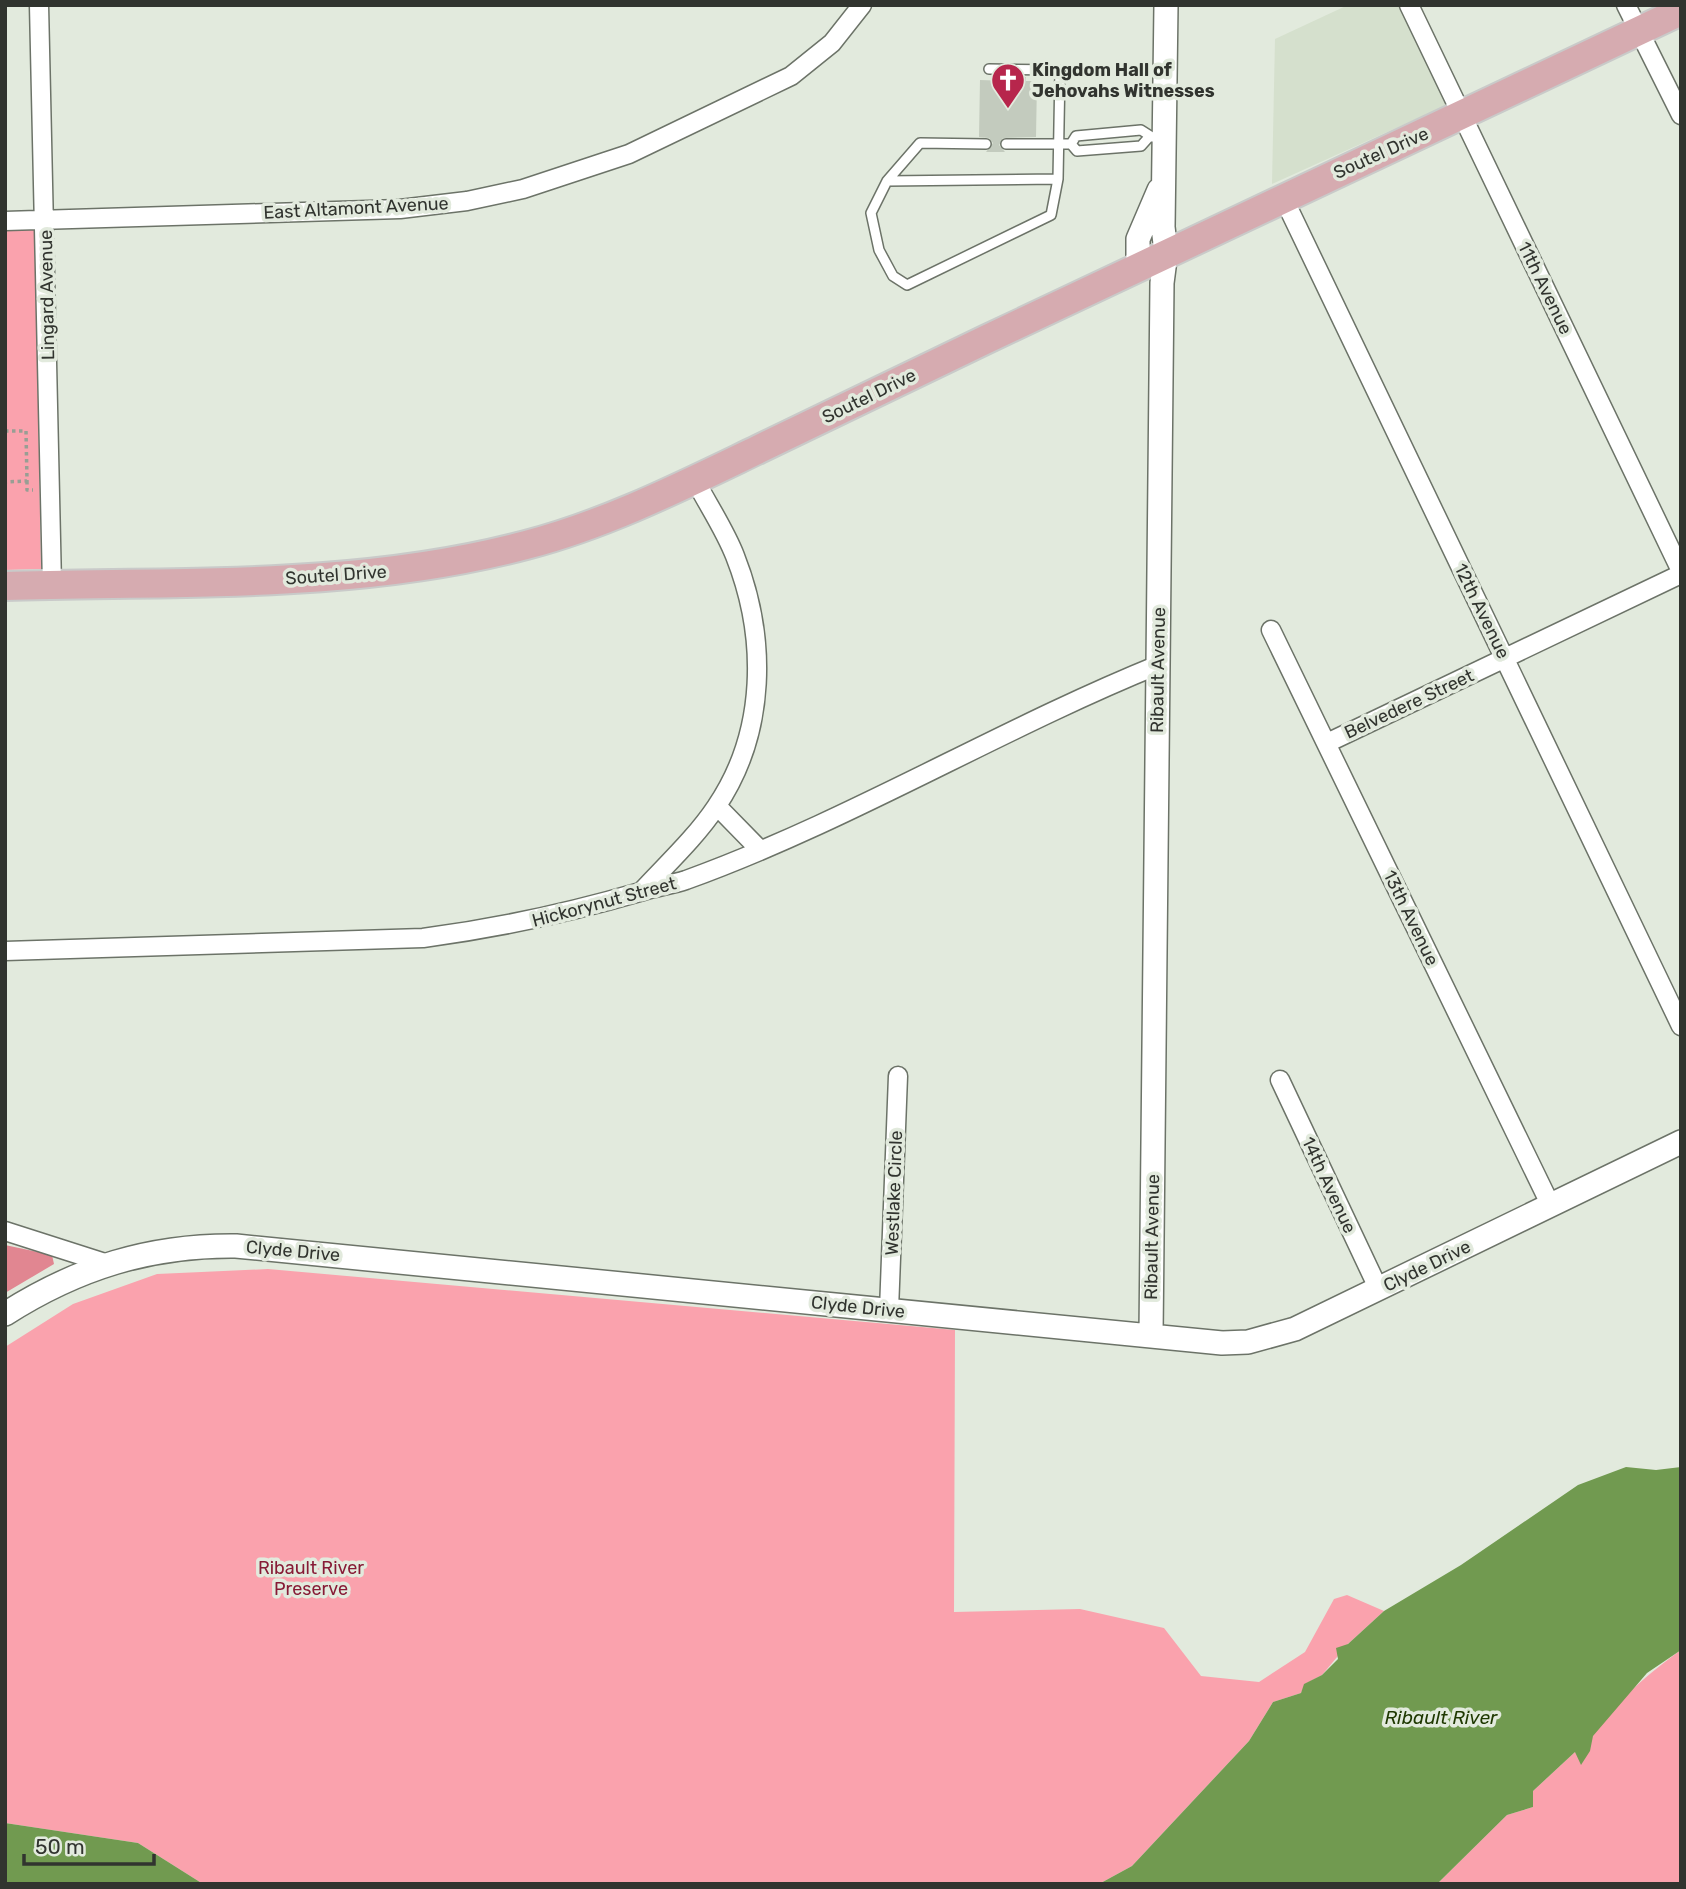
<svg xmlns="http://www.w3.org/2000/svg" width="1686" height="1889" font-family="Rubik,sans-serif">
<style>
.built{fill:#d5e0cd}
.green{fill:#faa2ad}
.forest{fill:#e18691}
.water{fill:#719a50}
.building{fill:#c3cbbe}
.lines{fill:none;stroke-linecap:round;stroke-linejoin:round}
.service-casing{stroke:#6c7368;stroke-width:12}
.minor-casing{stroke:#6c7368;stroke-width:21}
.tertiary-casing{stroke:#6c7368;stroke-width:26}
.primary-casing{stroke:#c9cac9;stroke-width:32}
.path{stroke:#989e94;stroke-width:3.5;stroke-dasharray:3.5 3.5;stroke-linecap:butt}
.service{stroke:#fff;stroke-width:9}
.minor{stroke:#fff;stroke-width:18}
.tertiary{stroke:#fff;stroke-width:23}
.primary{stroke:#d6abb0;stroke-width:28}
.labels{text-anchor:middle;dominant-baseline:central;stroke-width:7;stroke-linejoin:round;paint-order:stroke}
.poi-label{font-size:18px;font-weight:bold;fill:#31342f;stroke:#e2eadd;text-anchor:start}
.street-label{font-size:18px;fill:#31342f;stroke:#e2eadd}
.park-label{font-size:18px;fill:#871b36;stroke:#e2eadd}
.water-label{font-size:19px;font-style:italic;fill:#1e3801;stroke:#e2eadd}
</style>
<rect width="100%" height="100%" fill="#e2eadd"/>
<path class="built" d="M1348,5H1399L1447,105L1272,184L1275,39Z"/>
<path class="green" d="M5,230H35L41,569L5,570Z
M268,1269L955,1330L954,1612L1080,1609L1164,1628L1201,1676L1259,1682L1305,1652L1334,1599L1347,1595L1384,1611L1348,1644L1322,1675L1305,1684L1301,1693L1273,1702L1249,1741L1132,1866L1099,1884H203L138,1843L5,1823V1347L73,1304L157,1274Z
M1681,1650V1884H1437L1507,1815L1533,1807V1791L1576,1751L1581,1764C1591,1751 1588,1745 1593,1735C1610,1706 1654,1669 1681,1650Z"/>
<path class="forest" d="M5,1245L52,1255L54,1264L5,1293Z"/>
<path class="water" d="M1626,1467L1656,1470L1681,1467V1650L1647,1673L1593,1736L1590,1751L1581,1765L1575,1752L1533,1791V1807L1507,1815L1437,1884H1099L1132,1866L1249,1741L1273,1702L1301,1693L1304,1684L1322,1675L1338,1659L1336,1648L1348,1644L1384,1611L1461,1565L1578,1485Z
M5,1823L138,1843L203,1884H5Z"/>
<path class="building" d="M1009,76L1026,77V81H1037L1036,137L1003,138L999,145L1005,152H986L993,143L989,138L979,137L980,80L1009,81Z"/>
<g class="lines">
<g class="service-casing">
<path id="service" d="M986,144L920,143L887,181L871,213L879,250L893,276L907,285L1051,215L1058,179
M1006,144H1071L1077,151L1141,146L1149,137
M1071,144L1076,136L1141,130L1152,137
M887,181L1058,179L1060,70L989,69"/>
</g>
<g class="minor-casing">
<path id="minor" d="M39,5L52,585
M1409,5L1681,571
M1626,5L1681,115
M1283,197L1681,1026
M5,221L400,209L467,201L523,189L629,154L791,76L832,43L862,5
M1271,630L1551,1206
M1327,743L1681,574
M717,806L760,850
M642,891C667,864 696,837 716,807C767,732 767,637 735,556C725,530 708,505 695,480
M5,951L423,938C498,928 568,913 640,892C655,887 671,885 686,880C849,821 998,730 1158,665
M1280,1080L1379,1290
M5,1231L105,1263
M889,1310L898,1076"/>
</g>
<g class="tertiary-casing">
<path id="tertiary" d="M1138,266V239L1159,190
M5,1314C77,1268 150,1245 236,1246L1222,1343L1248,1342L1295,1329L1681,1142
M1151,1335L1162,283L1166,252L1163,227L1166,5"/>
</g>
<g class="primary-casing">
<path id="primary" d="M5,586C178,581 357,590 526,545C607,524 684,485 759,449C835,412 911,376 987,339C1217,228 1450,122 1681,11"/>
</g>
<path class="path" d="M5,431H26L27,481L5,482
M27,481V490H33
M5,510V511"/>
<use href="#service" class="service"/>
<use href="#minor" class="minor"/>
<use href="#tertiary" class="tertiary"/>
<use href="#primary" class="primary"/>
</g>
<defs>
<g id="church-pin" transform="scale(1.75)"><path d="M0 17L-7.5 6A9.5 9.5 0 1 1 7.5 6Z" fill="#b7264c" stroke="#e2eadd"/><path d="M-1.2-6h2.4v3.5h3.3v2.4h-3.3V6h-2.4V-.1h-3.3v-2.4h3.3Z" fill="#fff"/></g>
</defs>
<g fill-rule="evenodd">
<use href="#church-pin" x="1008" y="80"/>
</g>
<g class="labels">
<g class="poi-label">
<text x="1032" y="70">Kingdom Hall of<tspan x="1032" dy="21">Jehovahs Witnesses</tspan></text>
</g>
<g class="street-label">
<text transform="translate(1381 153) rotate(-24)">Soutel Drive</text>
<text transform="translate(356 208) rotate(-3)">East Altamont Avenue</text>
<text transform="translate(1545 288) rotate(64)">11th Avenue</text>
<text transform="translate(47 295) rotate(-91)">Lingard Avenue</text>
<text transform="translate(869 396) rotate(-26)">Soutel Drive</text>
<text transform="translate(336 575) rotate(-4)">Soutel Drive</text>
<text transform="translate(1482 611) rotate(64)">12th Avenue</text>
<text transform="translate(1158 670) rotate(-89)">Ribault Avenue</text>
<text transform="translate(1409 704) rotate(-25)">Belvedere Street</text>
<text transform="translate(604 902) rotate(-15)">Hickorynut Street</text>
<text transform="translate(1411 918) rotate(64)">13th Avenue</text>
<text transform="translate(1329 1185) rotate(65)">14th Avenue</text>
<text transform="translate(894 1193) rotate(-88)">Westlake Circle</text>
<text transform="translate(1152 1237) rotate(-89)">Ribault Avenue</text>
<text transform="translate(293 1251) rotate(5)">Clyde Drive</text>
<text transform="translate(1427 1266) rotate(-26)">Clyde Drive</text>
<text transform="translate(858 1307) rotate(6)">Clyde Drive</text>
</g>
<g class="park-label">
<text x="311" y="1568">Ribault River<tspan x="311" dy="21">Preserve</tspan></text>
</g>
<g class="water-label">
<text x="1441" y="1717">Ribault River</text>
</g>
</g>
<rect width="1686" height="1889" fill="none" stroke="#31342f" stroke-width="14"/>
<path d="M24 1854v10h130v-10" fill="none" stroke="#31342f" stroke-width="3.5"/>
<text x="35" y="1854" font-size="21" fill="#31342f" stroke="#e2eadd" stroke-width="5" paint-order="stroke">50 m</text>
</svg>
